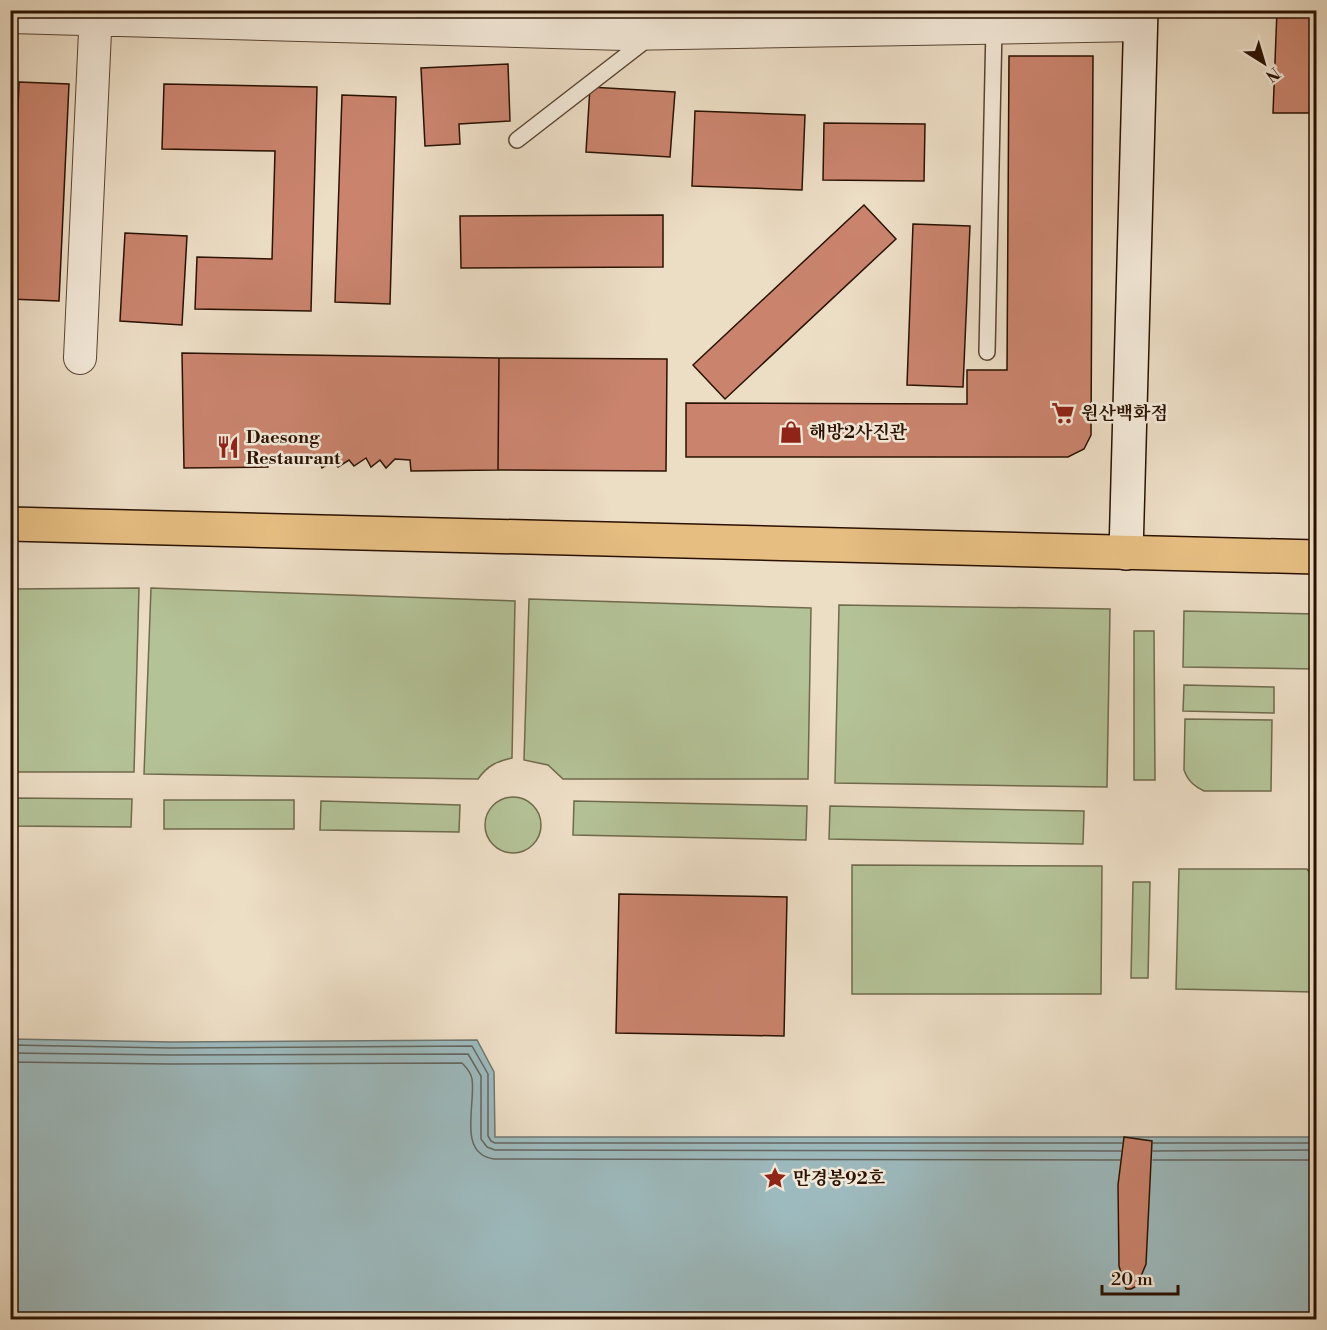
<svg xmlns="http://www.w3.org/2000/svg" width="1327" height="1330" font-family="'Libre Bodoni','Noto Serif KR',serif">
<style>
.green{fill:#b4c297;stroke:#6f6a4c;stroke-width:1.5}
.water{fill:#9dbabe;stroke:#6f7672;stroke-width:1.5}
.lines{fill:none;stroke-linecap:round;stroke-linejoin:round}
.shore{stroke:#646660;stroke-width:1.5}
.building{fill:#ca846e;stroke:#2a1101;stroke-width:1.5}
.lane-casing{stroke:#5a4432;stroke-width:18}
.street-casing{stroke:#5a4432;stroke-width:34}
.secondary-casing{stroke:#2a1101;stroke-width:36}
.primary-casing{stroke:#2a1101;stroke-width:36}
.lane{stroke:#f3e9d9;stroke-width:15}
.street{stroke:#f3e9d9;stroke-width:32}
.secondary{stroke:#f3e9d9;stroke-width:33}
.primary{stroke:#e6be82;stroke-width:33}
.labels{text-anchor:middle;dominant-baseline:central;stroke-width:5;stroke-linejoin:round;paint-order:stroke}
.poi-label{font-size:18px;font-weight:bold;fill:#2a1101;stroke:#f3e9d9;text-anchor:start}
</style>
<rect width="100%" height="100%" fill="#ecddc5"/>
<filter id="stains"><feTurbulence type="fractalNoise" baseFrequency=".00333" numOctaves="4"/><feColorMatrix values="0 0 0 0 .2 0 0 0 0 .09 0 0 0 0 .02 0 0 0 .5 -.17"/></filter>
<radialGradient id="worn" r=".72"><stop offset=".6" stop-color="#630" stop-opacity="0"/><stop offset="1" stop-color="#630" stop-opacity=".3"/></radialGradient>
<path class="green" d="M139,588L134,772H11V589Z
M151,588L515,601L512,758C497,761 487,766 478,779L144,774Z
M529,599L811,608L808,779H563L548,765L524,760Z
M839,605L1110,609L1107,787L835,783Z
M1184,611L1316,614V669L1183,667Z
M1134,631H1154L1155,780H1134Z
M1184,685L1274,687V713L1183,711Z
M1185,719L1272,720L1271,791H1204C1194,786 1188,781 1184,770Z
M485 825a28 28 0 1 1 56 0a28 28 0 1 1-56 0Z
M11,798L132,799L131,827L11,826Z
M164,800H294V829H164Z
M321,801L460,805L459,832L320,830Z
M574,801L807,806L806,840L573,835Z
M830,806L1084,811L1083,844L829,839Z
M852,865L1102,866L1101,994H852Z
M1179,869H1307L1314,879L1312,992L1176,989Z
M1133,882H1150L1148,978H1131Z"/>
<path class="water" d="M11,1039L170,1042L477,1040L494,1072L495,1137H1316V1319L11,1320Z"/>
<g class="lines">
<path class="shore" d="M10,1045L170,1048L472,1046L488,1074V1136L491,1141L495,1143H1122
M10,1053L170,1055L468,1054L481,1076V1139L487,1147L495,1150L1121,1151
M10,1062L170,1064L462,1063C466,1067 471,1073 472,1079C476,1104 457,1154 494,1159L1120,1160
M1153,1143H1316
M1153,1151L1316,1150
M1153,1160H1316"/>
</g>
<path class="building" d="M345,10H635L634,16Z
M697,10H874V17L697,15Z
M902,10H993V13L902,21Z
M1277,10H1316V113H1273Z
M1009,56H1093L1091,435L1084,449L1068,457H686V403L967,404V370H1007Z
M508,64L510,121L459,124L460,144L425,146L421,68Z
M19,82L69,84L59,301L10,299Z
M164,84L317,87L311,311L195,309L197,257L272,259L275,151L162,149Z
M590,87L675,92L670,157L586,152Z
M342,95L396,97L390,304L335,302Z
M695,111L805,115L802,190L692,186Z
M824,123L925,124L924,181L823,180Z
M864,205L896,239L725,399L693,365Z
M663,215V267L461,268L460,216Z
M913,224L970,226L963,387L907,385Z
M125,233L187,236L182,325L120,321Z
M182,353L499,358L498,470L411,471L410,460L395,459L386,468L380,460L371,467L366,458L354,466L349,460L338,467L333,461L322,468L318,459L268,461V467L184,468Z
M499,358L667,359L666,471L498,470Z
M619,894L787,897L784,1036L616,1033Z
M1124,1137L1152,1141L1146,1264L1137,1286L1131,1289H1126L1119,1266L1118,1185Z"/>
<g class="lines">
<g class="lane-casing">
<path id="lane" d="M517,140L650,37
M987,352L994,27"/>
</g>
<g class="street-casing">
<path id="street" d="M10,17L624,34L1141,25
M80,358L96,10"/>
</g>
<g class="secondary-casing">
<path id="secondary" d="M1126,553L1141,10"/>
</g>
<g class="primary-casing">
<path id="primary" d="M10,524L1316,557"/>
</g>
<use href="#lane" class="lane"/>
<use href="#street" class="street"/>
<use href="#secondary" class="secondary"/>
<use href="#primary" class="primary"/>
</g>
<defs>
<g id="supermarket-bare" transform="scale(1.8)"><path d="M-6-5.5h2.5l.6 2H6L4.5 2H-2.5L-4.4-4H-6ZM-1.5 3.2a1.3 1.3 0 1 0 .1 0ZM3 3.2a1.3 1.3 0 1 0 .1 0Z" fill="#8f2418" stroke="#f3e9d9" stroke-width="2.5" paint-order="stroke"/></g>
<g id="shop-bare" transform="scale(1.8)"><path d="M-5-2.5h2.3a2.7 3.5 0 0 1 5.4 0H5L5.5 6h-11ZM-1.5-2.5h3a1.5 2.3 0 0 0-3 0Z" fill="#8f2418" stroke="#f3e9d9" stroke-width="2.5" paint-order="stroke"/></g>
<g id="restaurant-bare" transform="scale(1.8)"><path d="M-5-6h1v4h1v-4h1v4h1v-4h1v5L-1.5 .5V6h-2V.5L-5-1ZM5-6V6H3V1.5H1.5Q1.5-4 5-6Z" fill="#8f2418" stroke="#f3e9d9" stroke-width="2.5" paint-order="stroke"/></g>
<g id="sight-bare" transform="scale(1.8)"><path d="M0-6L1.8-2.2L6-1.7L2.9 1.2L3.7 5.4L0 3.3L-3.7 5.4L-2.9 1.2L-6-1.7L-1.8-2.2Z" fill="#8f2418" stroke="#f3e9d9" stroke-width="2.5" paint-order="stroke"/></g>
</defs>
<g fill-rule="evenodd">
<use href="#supermarket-bare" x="1063" y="413"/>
<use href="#shop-bare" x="791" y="432"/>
<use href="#restaurant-bare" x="228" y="447"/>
<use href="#sight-bare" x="775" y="1178"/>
</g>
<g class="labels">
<g class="poi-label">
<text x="1081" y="413">원산백화점</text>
<text x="809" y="432">해방2사진관</text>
<text x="246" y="437">Daesong<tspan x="246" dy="21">Restaurant</tspan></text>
<text x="793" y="1178">만경봉92호</text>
</g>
</g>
<rect width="1327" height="1330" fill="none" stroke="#ecddc5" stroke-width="36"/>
<rect x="12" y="12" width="1303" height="1306" fill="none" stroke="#2a1101" stroke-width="3"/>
<rect x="18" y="18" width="1291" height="1294" fill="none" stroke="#2a1101" stroke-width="1.5"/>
<g transform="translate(1264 63) rotate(143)" stroke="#f3e9d9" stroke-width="4.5" paint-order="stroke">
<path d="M0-4.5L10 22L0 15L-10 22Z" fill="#2a1101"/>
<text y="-9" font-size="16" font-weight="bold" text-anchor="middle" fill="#2a1101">N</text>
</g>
<path d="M1102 1285v9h76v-9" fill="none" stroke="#2a1101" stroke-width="3"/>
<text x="1111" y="1285" font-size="18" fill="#2a1101" stroke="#f3e9d9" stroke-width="4.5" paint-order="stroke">20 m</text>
<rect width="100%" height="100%" filter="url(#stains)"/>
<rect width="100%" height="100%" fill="url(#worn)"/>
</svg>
